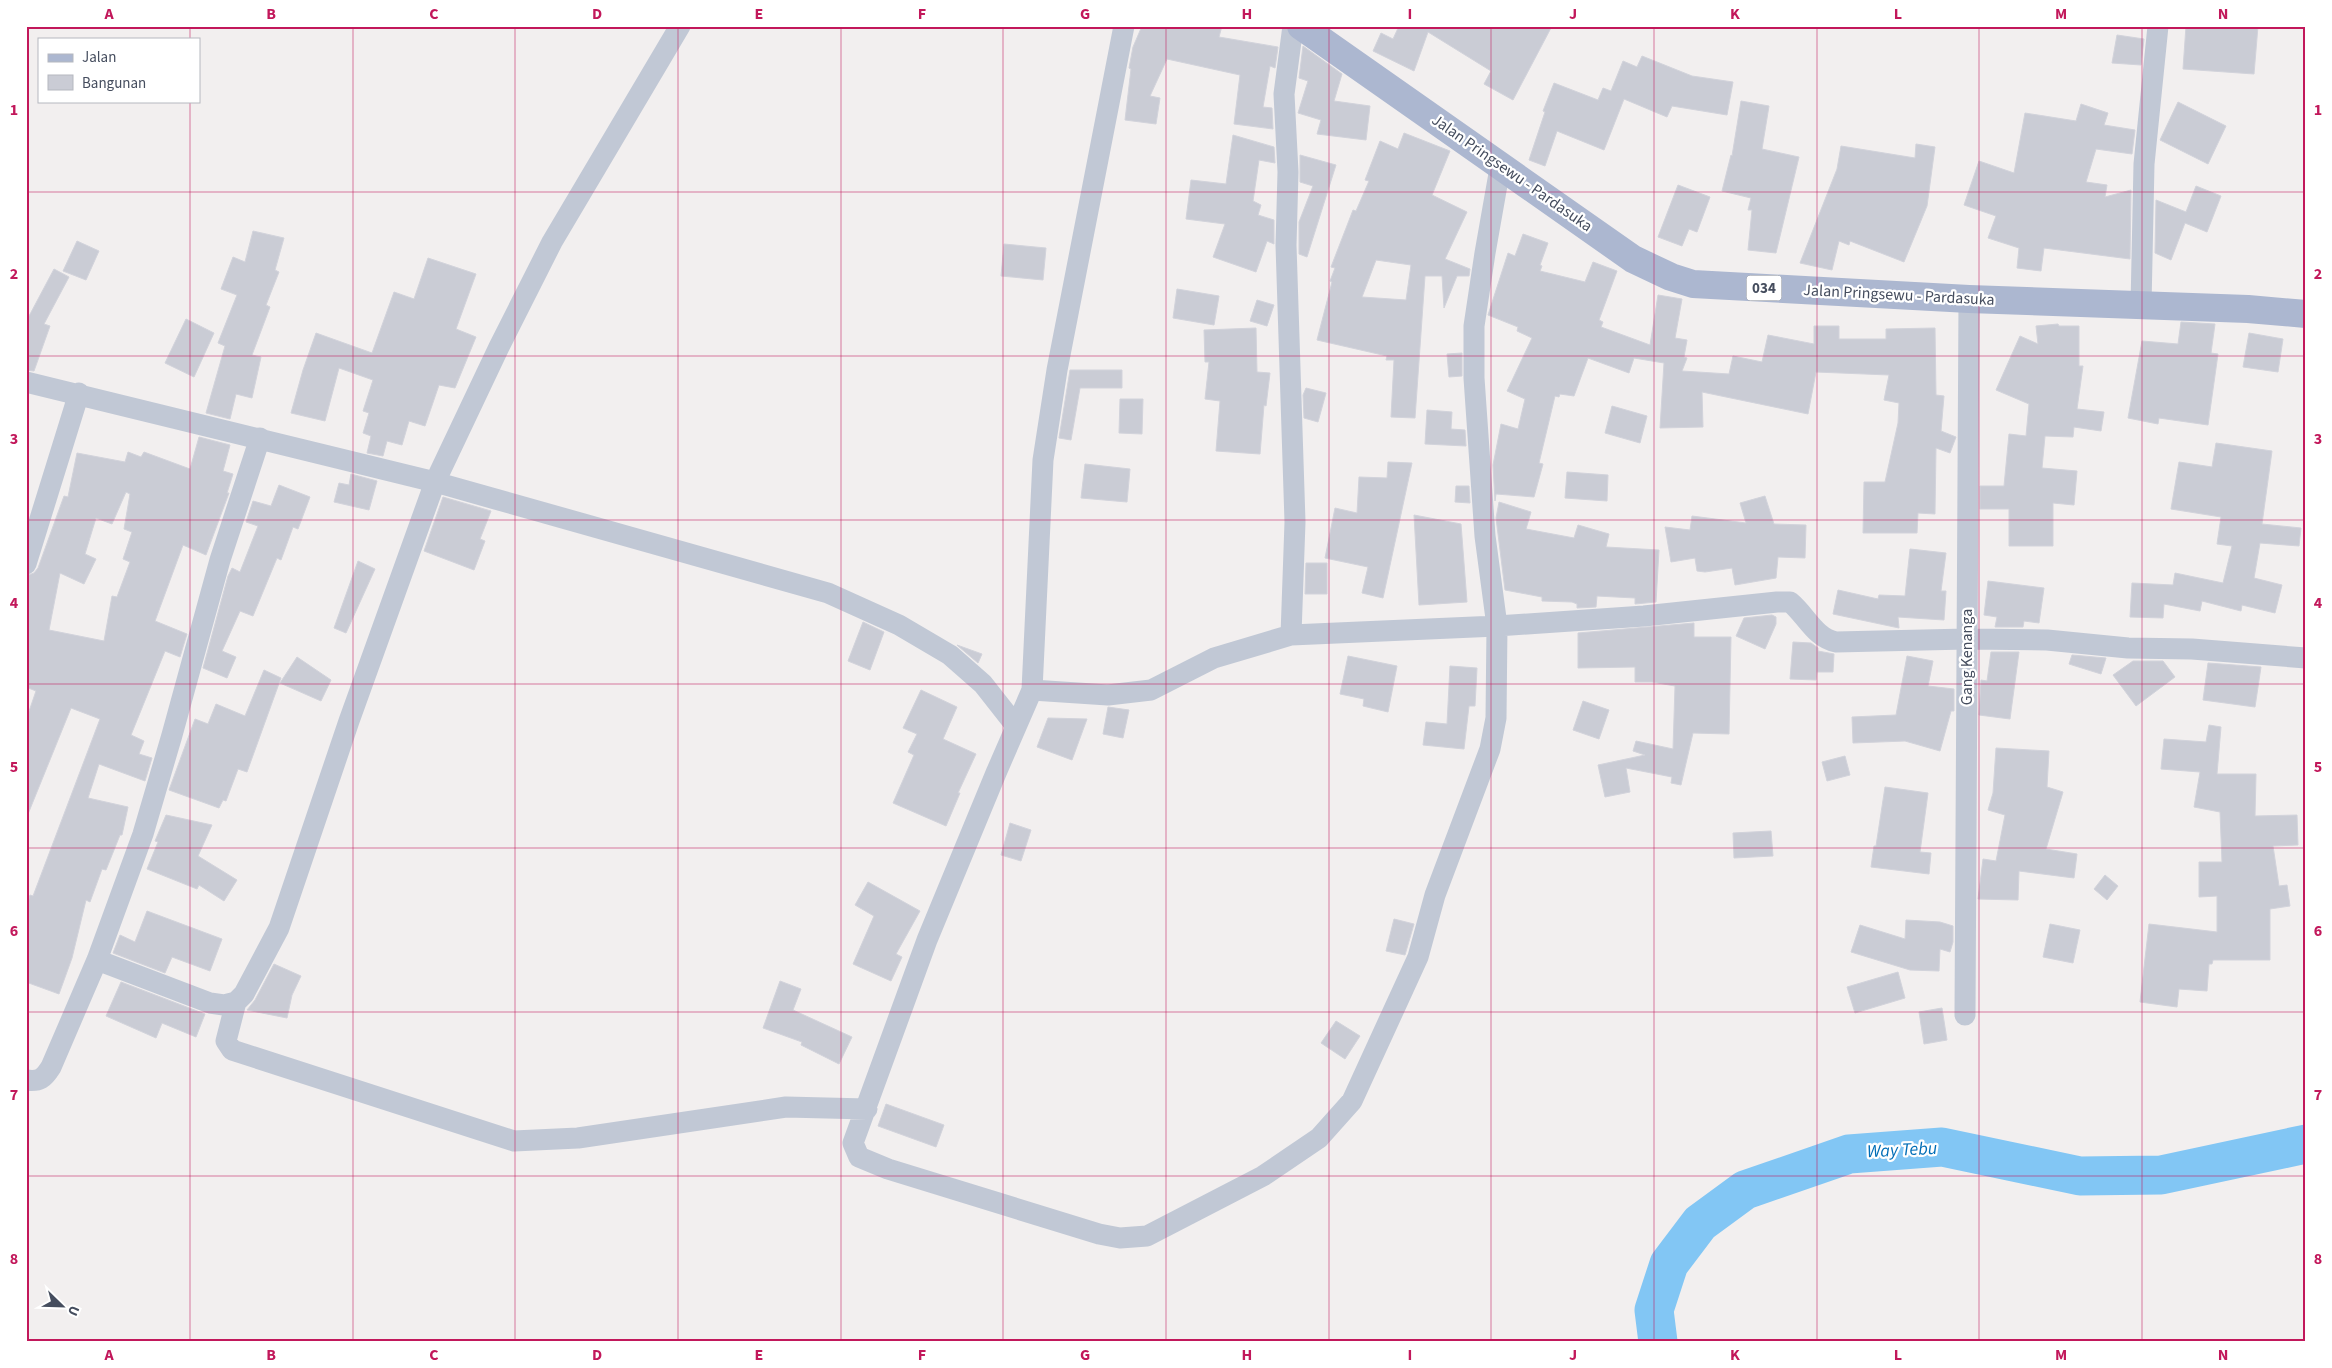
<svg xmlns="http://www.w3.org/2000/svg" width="2332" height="1368" font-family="'Source Sans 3',sans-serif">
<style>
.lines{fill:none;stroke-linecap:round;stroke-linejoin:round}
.river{stroke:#82c6f4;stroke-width:39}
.building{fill:#caccd5;stroke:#d2d3db;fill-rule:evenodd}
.minor{stroke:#c1c8d5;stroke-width:21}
.primary{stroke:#acb7d0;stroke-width:28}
.grid{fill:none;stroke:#c2185b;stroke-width:1;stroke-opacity:0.55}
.labels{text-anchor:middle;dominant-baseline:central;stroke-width:4.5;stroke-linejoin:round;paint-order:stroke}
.shield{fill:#fff;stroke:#7d828e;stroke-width:1}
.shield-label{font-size:15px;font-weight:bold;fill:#454d5e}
.street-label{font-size:16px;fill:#454d5e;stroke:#fff}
.water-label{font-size:18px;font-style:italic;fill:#006db6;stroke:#fff}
.neatline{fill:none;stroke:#c2185b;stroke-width:2}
.grid-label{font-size:16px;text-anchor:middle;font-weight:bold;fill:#c2185b}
</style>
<rect width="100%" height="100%" fill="#f2efef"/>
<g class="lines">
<path class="river" d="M1658,1342L1654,1310L1669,1264L1700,1223L1745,1190L1849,1154L1942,1147L2080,1176L2161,1175L2306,1144"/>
</g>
<path class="building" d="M1142,26H1222L1219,37L1278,47L1275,68L1270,66L1263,107L1272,108L1273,129L1234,124L1240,75L1167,59L1150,96L1160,98L1156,124L1125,120L1131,69L1129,68L1133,47Z
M1399,26H1552L1513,100L1484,84L1491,71L1428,32L1414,71L1373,51L1381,33L1393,39Z
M2186,26H2258L2254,74L2183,69Z
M2117,35L2144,39L2141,65L2112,63Z
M1303,46L1342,74L1334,101L1370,106L1366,140L1317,134L1321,120L1298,113L1308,81L1299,78Z
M1642,56L1692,76L1733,82L1727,115L1672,106L1667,117L1624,99L1604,150L1557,131L1545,166L1529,160L1545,112L1543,111L1554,83L1598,100L1603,88L1611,91L1623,61L1637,67Z
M1741,101L1769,106L1762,149L1799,157L1776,253L1748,250L1752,210H1748L1751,198L1722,191L1731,155L1732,156Z
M2178,102L2226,126L2208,164L2160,140Z
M2081,104L2108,113L2104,125L2135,130L2132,154L2096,149L2086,182L2107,185L2105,197L2131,190L2130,259L2044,248L2041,271L2017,268L2019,248L1988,238L1996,216L1964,205L1979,161L2014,173L2025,113L2076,121Z
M1404,133L1450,151L1432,195L1467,212L1445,259L1470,269L1469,276H1457L1444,308L1442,276H1425L1415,418L1391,417L1394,360H1386L1387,356L1317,340L1332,282L1330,281L1335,268L1331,267L1353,210L1356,211L1369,181L1365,180L1380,141L1398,149ZM1376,260L1411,265L1406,300L1362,297Z
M1233,135L1274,147L1275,163L1259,160L1253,201L1261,205L1258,215L1274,220V244L1267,241L1256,272L1213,257L1225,224L1186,219L1191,180L1226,184Z
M1916,144L1935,147L1927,206L1904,262L1850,241L1849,245L1839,241L1832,270L1800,263L1837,169L1841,146L1915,158Z
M1300,155L1336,165L1307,257L1299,254V222L1313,186L1300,182Z
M1678,185L1710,197L1697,232L1689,229L1682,246L1658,237Z
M2196,186L2221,196L2207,232L2185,223L2171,260L2155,253L2156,200L2186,212Z
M253,231L284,238L275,270L279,272L266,305L270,307L252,355L261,357L252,398L236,394L230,419L206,413L225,346L218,343L237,295L221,289L233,257L245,262Z
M1523,234L1548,243L1540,265L1542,266L1540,271L1585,282L1593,262L1617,271L1599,320L1603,322L1601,327L1650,345L1658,295L1682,299L1675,338L1687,340L1684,357L1687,358L1682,371L1729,374L1733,356L1762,362L1768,335L1814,344V326H1839V339H1886V329L1935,328L1936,395L1944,396L1941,431L1956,437L1950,453L1936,448L1935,514L1918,513L1917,533H1863L1864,482H1885L1898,423L1899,403L1884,400L1889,375L1816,372L1808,414L1702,392L1703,427L1660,428L1664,363L1634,358L1629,373L1588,358L1574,396L1560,394L1559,397L1555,396L1539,463L1543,464L1534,497L1496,494L1495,501L1493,465L1501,424L1518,429L1525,399L1507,391L1532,338L1517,331L1518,327L1488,315L1508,253L1515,256Z
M77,241L99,251L86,280L63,271Z
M1004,244L1046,248L1043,280L1001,276Z
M428,258L476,274L456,329L476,337L455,388L439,385L425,426L409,421L402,445L387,441L383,456L367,453L371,436L363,433L369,413L363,411L373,380L339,368L325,421L291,413L303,370L316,333L372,353L394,292L414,299Z
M54,269L69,277L44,324L50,326L34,371L26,370V317L28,318Z
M1177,289L1219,296L1214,325L1173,318Z
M1257,300L1274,305L1267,326L1250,321Z
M186,319L214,333L194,377L165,363Z
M2181,322L2215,324L2211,353L2218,354L2208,425L2159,418L2158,424L2128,418L2142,341L2178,344Z
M2058,324L2059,326H2079V366H2083L2077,409L2104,412L2101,431L2074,427L2073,437L2045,436L2042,468L2077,471L2074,505L2053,503V546H2009V509H1980V486H2004L2009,434L2026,436L2029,404L1996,390L2020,336L2038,344L2036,326Z
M1256,328L1257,372L1270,373L1266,406L1264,405L1260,454L1216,451L1220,401L1205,399L1209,362H1205L1204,330Z
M2249,333L2283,339L2278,372L2243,367Z
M1462,353V376L1449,377L1447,354Z
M1070,370H1122V388H1080L1071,440L1059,438Z
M1306,388L1326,393L1318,422L1304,418L1303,395Z
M1120,399H1143L1142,434L1119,433Z
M1612,406L1647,416L1640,443L1605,433Z
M1427,410L1452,412L1451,429L1465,430L1466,446L1425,444Z
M199,437L230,445L223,471L233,474L227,493H229L206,555L183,545L155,621L187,634L180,657L165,651L131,735L144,741L139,754L152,758L145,781L99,764L88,798L128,807L122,835H120L106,870L102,869L90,902L86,900L72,958L59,994L26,982V911L30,895L33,896L100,719L71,708L26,819V720L36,691L26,687V576L34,573L38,568L64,496L68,497L77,453L125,462L128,452L141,457L144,452L190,469ZM126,492L130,494L124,529L132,532L123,559L130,562L117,597L112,596L104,641L49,630L60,573L84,584L96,559L85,554L96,518L112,524Z
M2216,443L2272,451L2262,524L2301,528L2299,546L2260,543L2254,578L2282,585L2275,613L2242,605L2241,611L2202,601L2200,611L2164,604L2163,618L2130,617L2132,583L2173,585L2175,573L2223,583L2232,546L2217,544L2221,517L2171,509L2179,462L2212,467Z
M1388,462L1412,463L1383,598L1362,593L1368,567L1325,558L1335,508L1357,513L1359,477L1387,478Z
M1085,464L1130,469L1127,502L1081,498Z
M1567,472L1608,475L1607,501L1565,498Z
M351,474L377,481L369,510L334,502L339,483L349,485Z
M279,485L310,497L298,529L293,527L281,560L277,558L253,616L240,611L222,651L236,657L227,678L203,668L228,576L232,568L240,572L258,526L246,522L253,501L271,506Z
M1456,486H1469L1470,503L1455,502Z
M1765,496L1774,524L1806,525L1805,558L1778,557L1776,578L1735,585L1732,568L1705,572L1697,571L1695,558L1671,562L1665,527L1690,530L1692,516L1746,523L1740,503Z
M443,497L491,511L480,539L485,541L474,570L424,551Z
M1499,502L1531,512L1526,529L1574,538L1578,525L1609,534L1606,547L1659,550L1656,602L1635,604V598L1597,596L1596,607L1577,608V604L1572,602L1542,601V597L1505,590L1496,518Z
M1414,515L1461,524L1467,602L1419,605Z
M1910,549L1946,553L1941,591H1946L1944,620L1898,617L1899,628L1833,614L1838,590L1878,599L1879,595L1905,596Z
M358,561L375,569L346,633L334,628Z
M1306,563H1327V594H1305Z
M1988,581L2044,588L2039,623L2024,621L2023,627H1995L1997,617L1984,615Z
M1772,615L1776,617V624L1765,649L1736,636L1744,618Z
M863,622L884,632L870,670L848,661Z
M1694,623V637H1731L1729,734L1693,733L1681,785L1671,783L1672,777L1626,768L1630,792L1605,797L1598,765L1645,755L1633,751L1636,741L1673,749L1675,686L1652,682H1635V667L1578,668V633Z
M1793,642L1811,643L1818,648V651L1834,654L1833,672H1817L1816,680L1790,679Z
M957,645L982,654L978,663L958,646Z
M1991,652H2019L2010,719L1979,715L1981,680L1987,681Z
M2072,655L2106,658L2101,674L2069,664Z
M1348,656L1397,666L1388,712L1363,706L1364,699L1340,694Z
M1907,656L1933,661L1928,686L1954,689V711H1951L1940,751L1905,741L1853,743L1852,717L1896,715Z
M297,657L331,680L321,701L280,683Z
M2133,661H2163L2175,677L2136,706L2113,675Z
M2208,663L2261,667L2255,707L2203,700Z
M1450,666L1477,668L1475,706H1469L1464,749L1423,745L1426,722L1447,724Z
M264,670L281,678L247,772L238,769L226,801L223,800L219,808L169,790L195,719L208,724L216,704L245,716Z
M921,690L957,707L943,739L976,754L958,793H960L946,826L893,803L914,755L908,752L917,734L903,728Z
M1583,701L1609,710L1599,739L1573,730Z
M1108,707L1129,710L1123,738L1103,734Z
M1048,718L1087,719L1072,760L1037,747Z
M2209,725L2221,727L2217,774H2256L2255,816L2297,815L2298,845L2273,846L2279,886L2287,885L2290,906L2270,909V960H2213L2212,964H2209L2207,991L2179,989L2177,1007L2140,1002L2149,924L2217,932V896L2199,897V862H2222L2220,812L2194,807L2200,772L2161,769L2164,739L2206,742Z
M1996,748L2049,751L2047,787L2063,792L2046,849L2077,854L2074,878L2019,871L2018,900L1978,899L1983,859L1996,861L2005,815L1988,810L1993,793Z
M1845,756L1850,775L1827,781L1822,762Z
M1885,787L1928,793L1920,852L1931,853L1929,874L1871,867L1874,846H1876Z
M166,815L212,825L198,856L237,880L224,901L199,885L197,889L147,869L158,842L155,841Z
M1010,823L1031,830L1021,861L1001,855Z
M1771,831L1773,856L1734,858L1733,833Z
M2105,875L2118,886L2107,900L2094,889Z
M868,882L920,911L896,954L902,957L891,981L853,964L874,916L855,905Z
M147,911L222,939L210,971L172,957L165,973L113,953L120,935L135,942Z
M1394,919L1414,924L1405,955L1386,951Z
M1906,920L1940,922L1953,926V942L1950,952L1940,949L1939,971L1910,970L1851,952L1860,925L1905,939Z
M2050,924L2080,930L2073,963L2043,957Z
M274,964L301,976L292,995L287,1018L247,1010L255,1000Z
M1898,972L1905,998L1855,1013L1847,987Z
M780,981L801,989L793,1010L852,1037L839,1064L801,1045L802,1042L763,1028Z
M121,982L205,1014L196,1037L162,1023L156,1038L106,1016Z
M1942,1008L1947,1040L1924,1044L1919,1012Z
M1336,1021L1360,1036L1345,1059L1321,1043Z
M886,1104L944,1125L936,1147L878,1126Z"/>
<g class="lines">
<path class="minor" d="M680,26L552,242L499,347L435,482L349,721L279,928L244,994L236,1002L226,1041L232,1050L514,1141L578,1138L786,1107L867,1109
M1124,26L1057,370L1043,460L1032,690L996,773L927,940L853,1143L859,1157L888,1169L1099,1234L1120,1238L1147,1236L1263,1176L1319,1138L1352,1101L1418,957L1435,895L1490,749L1496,718L1497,626L1485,536L1474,378V326L1485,253L1500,168
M2141,306L2144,164L2158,26
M26,382L435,482L828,593L899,625L950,655L983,684L1016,726
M26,564L79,393
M1291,635L1295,522L1286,245L1288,172L1284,94L1293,26
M1032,690L1108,695L1151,690L1214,658L1291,635L1497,626L1644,616L1777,602H1790C1806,615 1815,638 1836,642L1967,639L2047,640L2128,648L2192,649L2306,658
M97,960L210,1003L224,1005L236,1002
M1965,1015L1969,299
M26,1080C40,1082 44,1078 51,1067L97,960L143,834L172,735L220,560L260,438"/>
<path class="primary" d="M1301,26L1633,259L1671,277L1693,284L1969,299L2248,309L2306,314"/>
</g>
<path class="grid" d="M190,26V39M353,26V1342M515,26V1342M678,26V1342M841,26V1342M1003,26V1342M1166,26V1342M1329,26V1342M1491,26V1342M1654,26V1342M1817,26V1342M1979,26V1342M2142,26V1342M190,101V1342M26,192H2306M26,356H2306M26,520H2306M26,684H2306M26,848H2306M26,1012H2306M26,1176H2306"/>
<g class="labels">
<rect class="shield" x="1746.5" y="275.5" width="35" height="25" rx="4"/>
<g class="shield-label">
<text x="1764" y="288">034</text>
</g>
<g class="street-label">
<text transform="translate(1512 173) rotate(35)">Jalan Pringsewu - Pardasuka</text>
<text transform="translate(1899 295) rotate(3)">Jalan Pringsewu - Pardasuka</text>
<text transform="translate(1967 657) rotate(-90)">Gang Kenanga</text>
</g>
<g class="water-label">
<text transform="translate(1902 1150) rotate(-3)">Way Tebu</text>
</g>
</g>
<rect width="2332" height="1368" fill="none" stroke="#ffffff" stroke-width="55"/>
<rect x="38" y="38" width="162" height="65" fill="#ffffff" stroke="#b5b8bf"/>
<rect x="48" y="54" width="25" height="8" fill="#acb7d0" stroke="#b5b8bf"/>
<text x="82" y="62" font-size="15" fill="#454d5e">Jalan</text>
<rect x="48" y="75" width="25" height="15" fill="#caccd5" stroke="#b5b8bf"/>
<text x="82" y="88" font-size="15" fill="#454d5e">Bangunan</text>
<g transform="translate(62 1306) rotate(113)" stroke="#ffffff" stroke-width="4" paint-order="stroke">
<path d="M0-4L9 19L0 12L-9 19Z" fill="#454d5e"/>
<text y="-8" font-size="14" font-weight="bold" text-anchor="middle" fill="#454d5e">U</text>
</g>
<rect x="28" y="28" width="2276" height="1312" class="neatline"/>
<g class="grid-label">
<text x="109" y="19">A</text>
<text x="271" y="19">B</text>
<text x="434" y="19">C</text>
<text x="597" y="19">D</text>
<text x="759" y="19">E</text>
<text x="922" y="19">F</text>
<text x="1085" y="19">G</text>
<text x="1247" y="19">H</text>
<text x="1410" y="19">I</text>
<text x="1573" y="19">J</text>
<text x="1735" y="19">K</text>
<text x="1898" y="19">L</text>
<text x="2061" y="19">M</text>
<text x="2223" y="19">N</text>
<text x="14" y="115">1</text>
<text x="2318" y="115">1</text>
<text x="14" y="279">2</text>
<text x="2318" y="279">2</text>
<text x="14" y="444">3</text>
<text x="2318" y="444">3</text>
<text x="14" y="608">4</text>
<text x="2318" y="608">4</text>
<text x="14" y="772">5</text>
<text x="2318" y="772">5</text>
<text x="14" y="936">6</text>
<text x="2318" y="936">6</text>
<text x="14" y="1100">7</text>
<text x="2318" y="1100">7</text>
<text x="14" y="1264">8</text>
<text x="2318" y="1264">8</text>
<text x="109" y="1360">A</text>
<text x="271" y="1360">B</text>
<text x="434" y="1360">C</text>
<text x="597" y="1360">D</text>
<text x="759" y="1360">E</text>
<text x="922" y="1360">F</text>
<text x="1085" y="1360">G</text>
<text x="1247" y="1360">H</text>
<text x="1410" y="1360">I</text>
<text x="1573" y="1360">J</text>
<text x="1735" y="1360">K</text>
<text x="1898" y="1360">L</text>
<text x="2061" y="1360">M</text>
<text x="2223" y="1360">N</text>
</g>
</svg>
